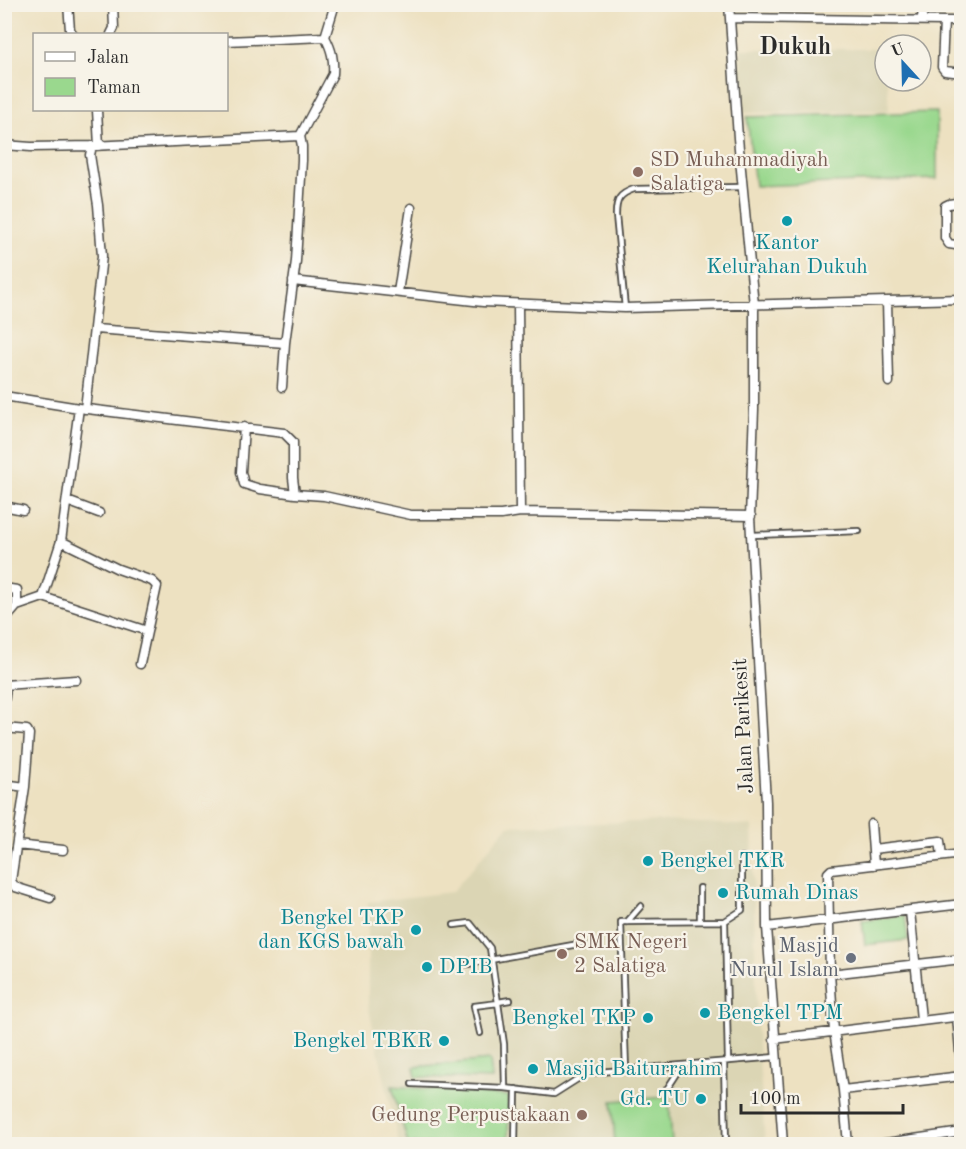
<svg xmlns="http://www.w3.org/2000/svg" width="966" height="1149" font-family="'Old Standard TT',serif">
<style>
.built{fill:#dbd5b4}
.green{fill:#9ad88e;stroke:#62825c;stroke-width:1.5}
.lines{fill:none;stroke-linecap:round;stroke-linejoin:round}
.service-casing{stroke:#484642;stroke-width:8}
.minor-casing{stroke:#484642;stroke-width:11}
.service{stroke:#fff;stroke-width:4.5}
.minor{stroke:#fff;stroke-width:8}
.education-dot{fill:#8d6e63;stroke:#f7f3e8;stroke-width:2}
.culture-dot{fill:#0f9aa8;stroke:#f7f3e8;stroke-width:2}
.worship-dot{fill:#6b7280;stroke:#f7f3e8;stroke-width:2}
.labels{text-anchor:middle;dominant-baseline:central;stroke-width:4.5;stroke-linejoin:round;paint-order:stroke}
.education-label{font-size:21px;fill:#785e54;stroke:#f7f3e8;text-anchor:start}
.culture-label{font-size:21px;fill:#0d838f;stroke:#f7f3e8;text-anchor:start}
.street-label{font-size:21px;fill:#2b2b2b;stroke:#f7f3e8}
.worship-label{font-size:21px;fill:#5b616d;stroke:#f7f3e8;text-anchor:end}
.quarter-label{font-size:24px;font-weight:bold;fill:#2b2b2b;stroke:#f7f3e8}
</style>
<rect width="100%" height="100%" fill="#f7f3e8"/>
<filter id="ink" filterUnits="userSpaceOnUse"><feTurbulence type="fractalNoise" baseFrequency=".0167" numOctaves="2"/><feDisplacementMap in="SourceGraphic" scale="12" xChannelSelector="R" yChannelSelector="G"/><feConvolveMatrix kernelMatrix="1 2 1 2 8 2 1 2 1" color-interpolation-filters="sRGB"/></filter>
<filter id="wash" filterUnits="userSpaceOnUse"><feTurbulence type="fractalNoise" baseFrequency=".008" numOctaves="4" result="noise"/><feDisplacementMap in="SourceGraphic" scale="24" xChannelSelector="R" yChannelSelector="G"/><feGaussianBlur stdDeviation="1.35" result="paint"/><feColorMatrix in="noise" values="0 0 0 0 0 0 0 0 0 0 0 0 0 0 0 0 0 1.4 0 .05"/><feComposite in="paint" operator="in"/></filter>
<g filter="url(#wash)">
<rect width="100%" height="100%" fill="#ede1c1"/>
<path class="built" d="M741,49H885V81H887L889,110L744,113Z
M667,821L752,826L757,1030L765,1144H399L368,1005V902L452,892L508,826Z"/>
<path class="green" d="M937,112V179L755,186L747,117Z
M905,915L908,940L865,945L862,921Z
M490,1060L492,1079L416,1077L414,1067Z
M392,1086L509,1096L508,1144H408Z
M669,1097L672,1144H615L612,1101Z"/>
</g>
<g filter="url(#ink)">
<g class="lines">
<g class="service-casing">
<path id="service" d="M625,308L616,215C616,200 619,194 634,189L742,187
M752,535L859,531
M700,921V888
M725,921L742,910V857
M627,922L641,906
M454,925L470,923L490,948L504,1044L505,1088L554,1094L587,1073L776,1057
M468,964L584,943
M498,1002L510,1000
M480,1033L474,1006L498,1003
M724,1062L726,1144
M626,1070L621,922L725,921L728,1061
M412,1084L505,1088
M667,1089L682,1066
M515,1144L516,1089"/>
</g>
<g class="minor-casing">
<path id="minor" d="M68,4L70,30L73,34
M729,4L738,138L754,305V409L750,517L766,802L767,927L783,1144
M730,18L944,21L942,67L945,71L962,73
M922,20L923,4
M944,21H962
M111,34L114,28L113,4
M226,41L325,37
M97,110L99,146
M300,136L333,74C334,60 332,50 325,37L335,4
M4,145L31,147L92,146L300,136L302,146V160L296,261L285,343L282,387
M962,202L949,204L945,206V238L949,244L962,246
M293,281L483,302L625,308L962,299
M398,292L411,208
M887,301L889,382
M518,304L520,512
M95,329L285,343
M4,396L79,408L284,433L293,442V478L295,494L324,496L411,515H501L520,512L751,516
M85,409L102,256L98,205L90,155L92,146
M244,427L241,472L244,484L260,489L295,494
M67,501L99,513
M4,506L23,510
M61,541L118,569L152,581L157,586L140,664
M4,588L17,590V606
M43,597L61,541L79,408
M4,621L17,606L43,597L147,631
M4,685L76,680
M4,705L6,686
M4,728L27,730L29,734L25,787L4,784
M25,787L11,881L15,887L50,898
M871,824L874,865
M17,845L63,850
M873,849L940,841L942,856
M910,911L921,1019
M767,927L962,904
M830,974L962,959
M957,1016L962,1075
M774,1039L962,1016
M843,1090L962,1076
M848,1144L843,1090L834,1031L830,974L828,873L831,870L962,854
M879,1144L962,1132"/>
</g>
<use href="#service" class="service"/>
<use href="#minor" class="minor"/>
</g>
</g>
<g class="education-dot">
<circle cx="638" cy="172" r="6"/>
<circle cx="562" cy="954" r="6"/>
<circle cx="582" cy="1115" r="6"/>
</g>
<g class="culture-dot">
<circle cx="787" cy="221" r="6"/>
<circle cx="648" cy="861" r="6"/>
<circle cx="723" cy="893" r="6"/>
<circle cx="416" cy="930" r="6"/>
<circle cx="427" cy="967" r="6"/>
<circle cx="705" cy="1013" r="6"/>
<circle cx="648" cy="1018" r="6"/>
<circle cx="444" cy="1041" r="6"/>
<circle cx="533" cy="1069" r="6"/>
<circle cx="701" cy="1099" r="6"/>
</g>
<circle class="worship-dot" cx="851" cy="958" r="6"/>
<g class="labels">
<g class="education-label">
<text x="650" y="160">SD Muhammadiyah<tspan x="650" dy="24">Salatiga</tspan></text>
<text x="574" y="942">SMK Negeri<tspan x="574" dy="24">2 Salatiga</tspan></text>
<text x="570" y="1115" text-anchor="end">Gedung Perpustakaan</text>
</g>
<g class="culture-label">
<text x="787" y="243" text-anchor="middle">Kantor<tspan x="787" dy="24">Kelurahan Dukuh</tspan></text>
<text x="660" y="861">Bengkel TKR</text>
<text x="735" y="893">Rumah Dinas</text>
<text x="404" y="918" text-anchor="end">Bengkel TKP<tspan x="404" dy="24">dan KGS bawah</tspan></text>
<text x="439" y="967">DPIB</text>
<text x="717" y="1013">Bengkel TPM</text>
<text x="636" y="1018" text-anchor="end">Bengkel TKP</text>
<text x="432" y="1041" text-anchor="end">Bengkel TBKR</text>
<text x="545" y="1069">Masjid Baiturrahim</text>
<text x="689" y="1099" text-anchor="end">Gd. TU</text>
</g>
<g class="street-label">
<text transform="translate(744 726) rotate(-93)">Jalan Parikesit</text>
</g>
<g class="worship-label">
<text x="839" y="946">Masjid<tspan x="839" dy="24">Nurul Islam</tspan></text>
</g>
<g class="quarter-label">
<text x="795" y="48">Dukuh</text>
</g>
</g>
<rect width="966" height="1149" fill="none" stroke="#f7f3e8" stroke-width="24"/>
<rect x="33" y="33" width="195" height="78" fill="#f7f3e8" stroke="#a5a39c" stroke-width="1.5"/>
<rect x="45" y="52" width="30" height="9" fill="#ffffff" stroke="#a5a39c" stroke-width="1.5"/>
<text x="87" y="63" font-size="18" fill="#2b2b2b">Jalan</text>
<rect x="45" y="78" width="30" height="18" fill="#9ad88e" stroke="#a5a39c" stroke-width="1.5"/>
<text x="87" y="93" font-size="18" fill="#2b2b2b">Taman</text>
<g transform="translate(903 63) rotate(338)"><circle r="28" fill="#f7f3e8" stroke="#a5a39c" stroke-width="1.5"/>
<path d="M0-4.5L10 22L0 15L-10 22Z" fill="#1f6fb2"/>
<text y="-9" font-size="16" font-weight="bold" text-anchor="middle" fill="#2b2b2b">U</text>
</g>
<path d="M741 1104v9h162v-9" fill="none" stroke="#2b2b2b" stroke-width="3"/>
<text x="750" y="1104" font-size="18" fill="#2b2b2b" stroke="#f7f3e8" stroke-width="4.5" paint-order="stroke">100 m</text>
</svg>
